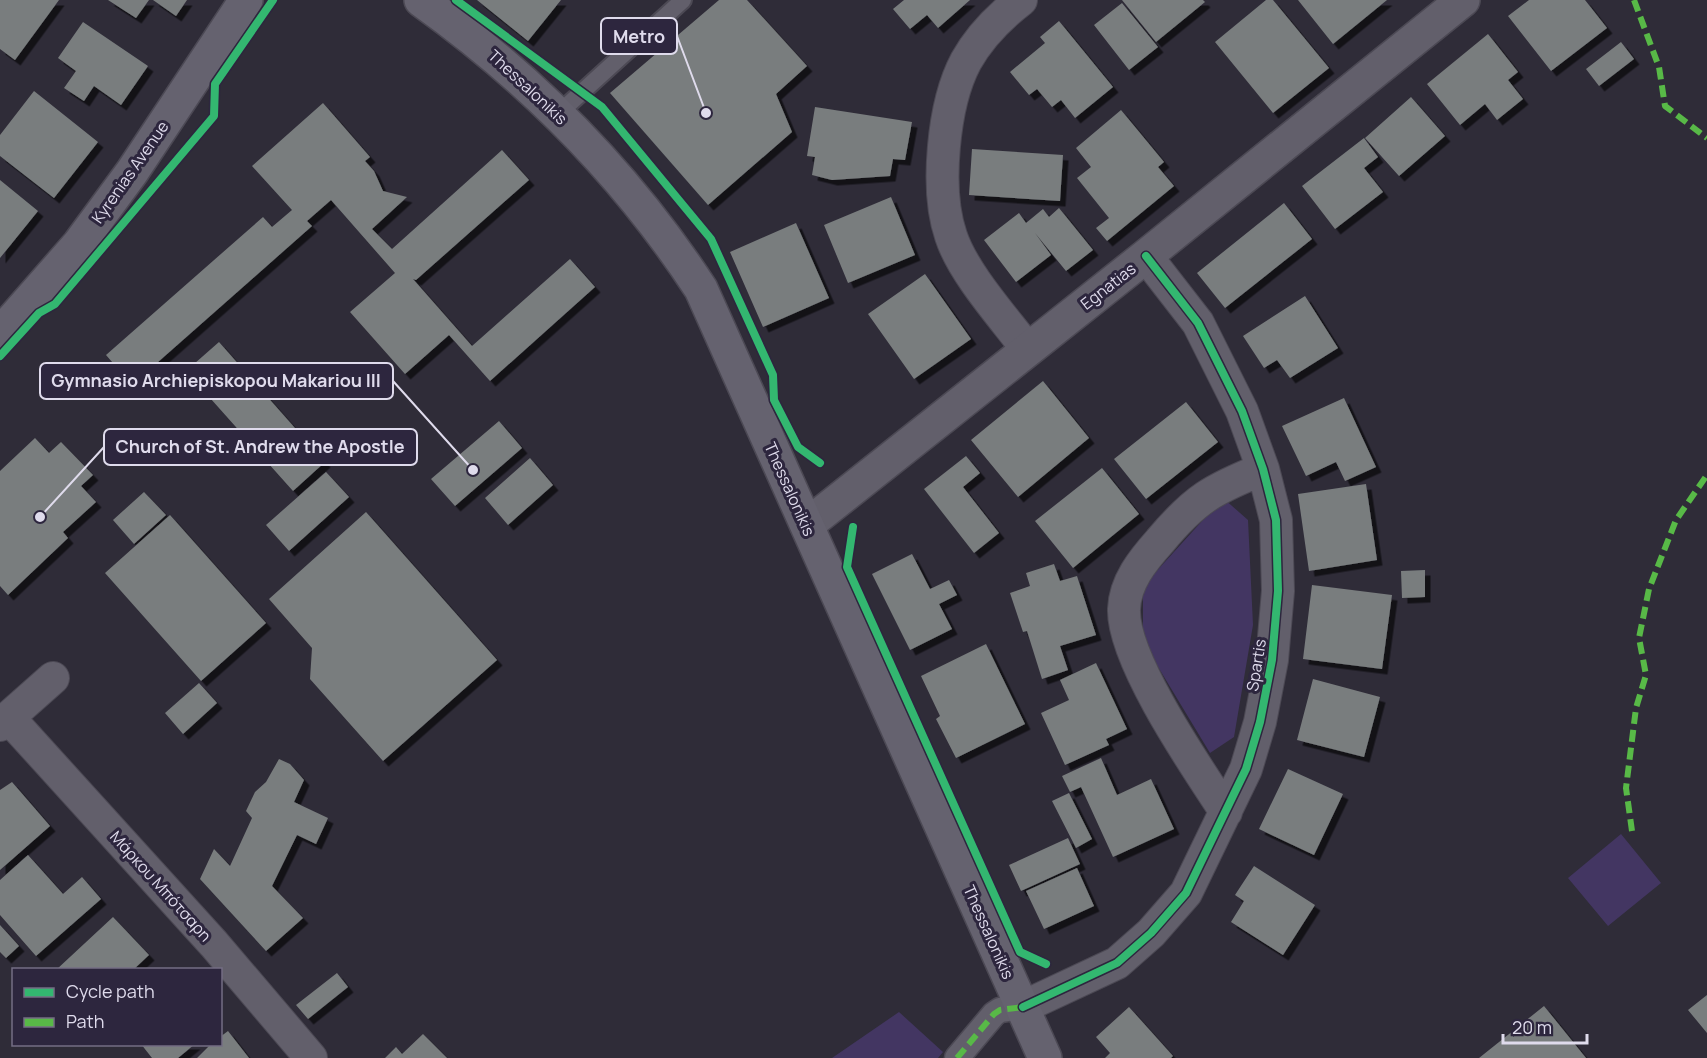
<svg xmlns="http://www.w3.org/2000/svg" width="1707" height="1058" font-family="Manrope,sans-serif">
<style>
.green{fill:#433662}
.building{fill:#797d7e;filter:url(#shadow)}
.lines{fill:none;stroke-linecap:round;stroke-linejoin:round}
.service-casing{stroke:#4c4954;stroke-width:20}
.pedestrian-casing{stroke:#4c4954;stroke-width:27}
.minor-casing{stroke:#4c4954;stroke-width:34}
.tertiary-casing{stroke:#4c4954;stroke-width:36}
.secondary-casing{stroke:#4c4954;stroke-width:36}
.service{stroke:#625f6b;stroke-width:16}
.pedestrian{stroke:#625f6b;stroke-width:24}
.minor{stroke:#625f6b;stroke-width:32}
.tertiary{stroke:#625f6b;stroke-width:33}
.secondary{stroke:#65626f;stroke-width:33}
.quiet{stroke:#58b947;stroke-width:6;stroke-dasharray:12 6;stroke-linecap:butt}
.cycleway-casing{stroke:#2d263e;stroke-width:11}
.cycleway{stroke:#33b770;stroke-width:8}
.labels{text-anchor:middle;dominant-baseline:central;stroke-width:6;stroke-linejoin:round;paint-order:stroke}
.street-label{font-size:16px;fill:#dfdbec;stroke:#2d263e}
.leader{fill:none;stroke:#dfdbec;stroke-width:2}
.callout-dot{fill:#dfdbec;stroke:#2d263e;stroke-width:2}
.callout{fill:#2d263e;stroke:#dfdbec;stroke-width:2}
.callout-label{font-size:18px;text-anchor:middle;font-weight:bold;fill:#dfdbec}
</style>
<defs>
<filter id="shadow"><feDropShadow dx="5.5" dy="5.5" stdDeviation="0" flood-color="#0009"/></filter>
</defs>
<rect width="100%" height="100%" fill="#2f2c38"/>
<path class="green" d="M1223,498L1248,520L1253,625L1234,737L1210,753L1143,642V586Z
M1621,834L1661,883L1608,926L1568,878Z
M899,1012L943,1052L938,1058H832Z"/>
<path class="building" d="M0,0H59L15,60L0,49Z
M108,0H149L136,18Z
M153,0H187L176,16Z
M477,0H561L528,41Z
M719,0H747L807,66L776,94L792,132L708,205L610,93Z
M904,0H970L938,28L927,15L910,29L893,9Z
M1122,0H1203L1205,2L1156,42Z
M1266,0H1273L1329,68L1273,113L1215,42Z
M1298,0H1387L1333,44Z
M1529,0H1585L1607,28L1551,71L1508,16Z
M1122,3L1158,47L1129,70L1094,25Z
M1059,21L1113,87L1075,118L1061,100L1052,107L1037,89L1029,95L1010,72L1045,43L1040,37Z
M83,22L148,66L121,105L94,86L84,101L64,88L76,71L58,58Z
M1488,34L1518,72L1508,80L1523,99L1497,120L1485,104L1460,125L1427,84Z
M1621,42L1634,59L1599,86L1586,69Z
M34,91L98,142L54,198L0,156V135Z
M1411,97L1445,136L1399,176L1365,138Z
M323,103L370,157L365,161L374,171L383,191L407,197L372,229L392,249L502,150L529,180L416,280L413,279L472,346L570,259L595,287L490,381L449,335L405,374L350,312L395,273L331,200L307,221L312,226L132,385L106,355L263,217L272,227L292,210L252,166Z
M815,107L912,122L905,160L893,159L890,176L832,180L812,175L815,157L807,156Z
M1121,110L1164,162L1158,167L1174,186L1107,241L1096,228L1109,218L1077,178L1091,167L1076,148Z
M1364,138L1378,157L1364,168L1383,192L1335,229L1302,186Z
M972,149L1063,155L1060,201L969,195Z
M0,180L38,211L0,258Z
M891,197L915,255L848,283L824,225Z
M1284,203L1312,239L1225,308L1197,273Z
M1059,208L1093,250L1066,271L1035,233L1051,255L1016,282L984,240L1019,213L1026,223L1043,209L1049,217Z
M796,223L829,298L763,327L730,252Z
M925,274L971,339L914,379L868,314Z
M1305,296L1338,348L1290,378L1277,360L1264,368L1243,336Z
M219,342L325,462L293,491L186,371Z
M1043,381L1089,438L1018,497L971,440Z
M1344,398L1376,467L1345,481L1336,462L1306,476L1282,426Z
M1186,402L1218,442L1146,499L1114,459Z
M499,421L522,448L455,506L431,479Z
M35,438L49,453L61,442L93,475L81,486L96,502L63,532L68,538L8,595L0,586V471Z
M966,456L980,473L963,487L999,533L974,553L924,489Z
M530,458L553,485L508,525L485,498Z
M1102,468L1139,514L1073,568L1035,521Z
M326,472L349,497L289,551L266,525Z
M1366,484L1377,560L1309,571L1298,494Z
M144,492L166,515L134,544L113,520Z
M366,512L497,660L383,761L310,679L312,648L269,599Z
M170,515L266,623L201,681L105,573Z
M912,554L930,589L949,580L957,595L939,604L952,629L910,650L872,574Z
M1054,564L1060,581L1077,576L1096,635L1060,646L1068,670L1042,679L1027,631L1023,632L1010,593L1030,586L1026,573Z
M1425,570V597L1402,598L1401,571Z
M1312,585L1392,595L1382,669L1303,659Z
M986,644L1025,724L956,758L936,719L940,716L921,676Z
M1096,663L1127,729L1106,739L1109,745L1065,765L1041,713L1069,700L1060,680Z
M1313,679L1380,697L1364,757L1297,740Z
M199,683L217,703L183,734L165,713Z
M1101,758L1117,795L1151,779L1174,829L1113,857L1081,787L1070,792L1062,776Z
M279,759L290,764L304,780L294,802L328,818L316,844L297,835L272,886L303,918L266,951L200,879L214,849L230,866L252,818L246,811L255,792L266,782Z
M1288,769L1343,794L1314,855L1259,829Z
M12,782L50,826L0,870V790Z
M1069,793L1092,839L1076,848L1052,801Z
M1068,838L1080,864L1021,891L1009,865Z
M28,855L63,894L82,877L101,899L36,956L0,915V880Z
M1254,866L1315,905L1283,955L1231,922L1244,901L1235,895Z
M1077,868L1094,906L1044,929L1026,891Z
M113,917L149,955L133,970H56Z
M0,925L19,946L6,958L0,952Z
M337,973L348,987L308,1019L296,1005Z
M1707,995V1033L1688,1010Z
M1544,1006L1586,1058H1479Z
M1129,1007L1173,1056L1171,1058H1105L1110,1053L1096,1037Z
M228,1031L249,1058H197L211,1044H220V1037Z
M423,1034L447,1058H385L396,1047L402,1054Z
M141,1044H195L178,1058H152Z"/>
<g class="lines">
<g class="service-casing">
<path id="service" d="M559,113L683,0"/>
</g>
<g class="pedestrian-casing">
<path id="pedestrian" d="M957,1058L994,1014L1000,1010L1023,1007"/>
</g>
<g class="minor-casing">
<path id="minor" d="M1021,0C999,17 980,36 966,61C943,104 935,190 951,236C963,273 1004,318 1028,350
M9,718L214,944L311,1058
M0,725L53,678
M1226,812C1197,768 1122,659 1124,609C1125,582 1143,560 1160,541C1195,499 1213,489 1263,469
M1023,1007L1117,963L1151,933L1186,893L1246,769L1260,722L1272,660L1278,591L1276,520L1263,469L1242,411L1198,323L1146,256"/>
</g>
<g class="tertiary-casing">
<path id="tertiary" d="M807,525L1146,256L1463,0"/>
</g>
<g class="secondary-casing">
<path id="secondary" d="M421,0C533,80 626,174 701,289L1045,1058
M0,334L79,244L132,172L246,0"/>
</g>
<use href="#service" class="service"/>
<use href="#pedestrian" class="pedestrian"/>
<use href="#minor" class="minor"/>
<use href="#tertiary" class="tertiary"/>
<use href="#secondary" class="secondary"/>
<path class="quiet" d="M1634,0L1659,67L1665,106L1707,138
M1632,831L1626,788L1636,708L1646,675L1639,638L1649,589L1676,520L1707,475
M957,1058L994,1014L1000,1010L1023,1007"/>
<g class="cycleway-casing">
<path id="cycleway" d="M456,0L602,107L711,239L773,375L774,400L798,447L820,463
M0,356L39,313L55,304L214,116L215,84L273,0
M853,527L847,567L1020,952L1046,964
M1023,1007L1117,963L1151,933L1186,893L1246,769L1260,722L1272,660L1278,591L1276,520L1263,469L1242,411L1198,323L1146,256"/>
</g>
<use href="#cycleway" class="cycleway"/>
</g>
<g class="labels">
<g class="street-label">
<text transform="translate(528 87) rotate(43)">Thessalonikis</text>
<text transform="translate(130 172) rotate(-55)">Kyrenias Avenue</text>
<text transform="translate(1108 286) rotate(-38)">Egnatias</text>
<text transform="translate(790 489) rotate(66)">Thessalonikis</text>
<text transform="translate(1256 665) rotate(-81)">Spartis</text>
<text transform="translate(161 886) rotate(48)">Μάρκου Μπότσαρη</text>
<text transform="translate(989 932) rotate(66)">Thessalonikis</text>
</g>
</g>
<path class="leader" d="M706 113L677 36M473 470L393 381M40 517L104 447"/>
<g class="callout-dot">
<circle cx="706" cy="113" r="6"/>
<circle cx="473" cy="470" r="6"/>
<circle cx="40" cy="517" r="6"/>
</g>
<g class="callout">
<rect x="601" y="18" width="76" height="36" rx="6"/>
<rect x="40" y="363" width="353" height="36" rx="6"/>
<rect x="104" y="429" width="313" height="36" rx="6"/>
</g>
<g class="callout-label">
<text x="639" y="43">Metro</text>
<text x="216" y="387">Gymnasio Archiepiskopou Makariou III</text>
<text x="260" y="453">Church of St. Andrew the Apostle</text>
</g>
<rect x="12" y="968" width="210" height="78" fill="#2d263e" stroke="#746e84" stroke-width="1.5"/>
<rect x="24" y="988" width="30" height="9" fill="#33b770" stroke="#746e84" stroke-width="1.5"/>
<text x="66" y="998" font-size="18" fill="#dfdbec">Cycle path</text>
<rect x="24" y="1018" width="30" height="9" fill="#58b947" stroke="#746e84" stroke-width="1.5"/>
<text x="66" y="1028" font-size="18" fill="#dfdbec">Path</text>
<path d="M1503 1034v9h84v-9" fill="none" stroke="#dfdbec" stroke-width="3"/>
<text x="1512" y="1034" font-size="18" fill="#dfdbec" stroke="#2d263e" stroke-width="4.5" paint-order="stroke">20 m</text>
</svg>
